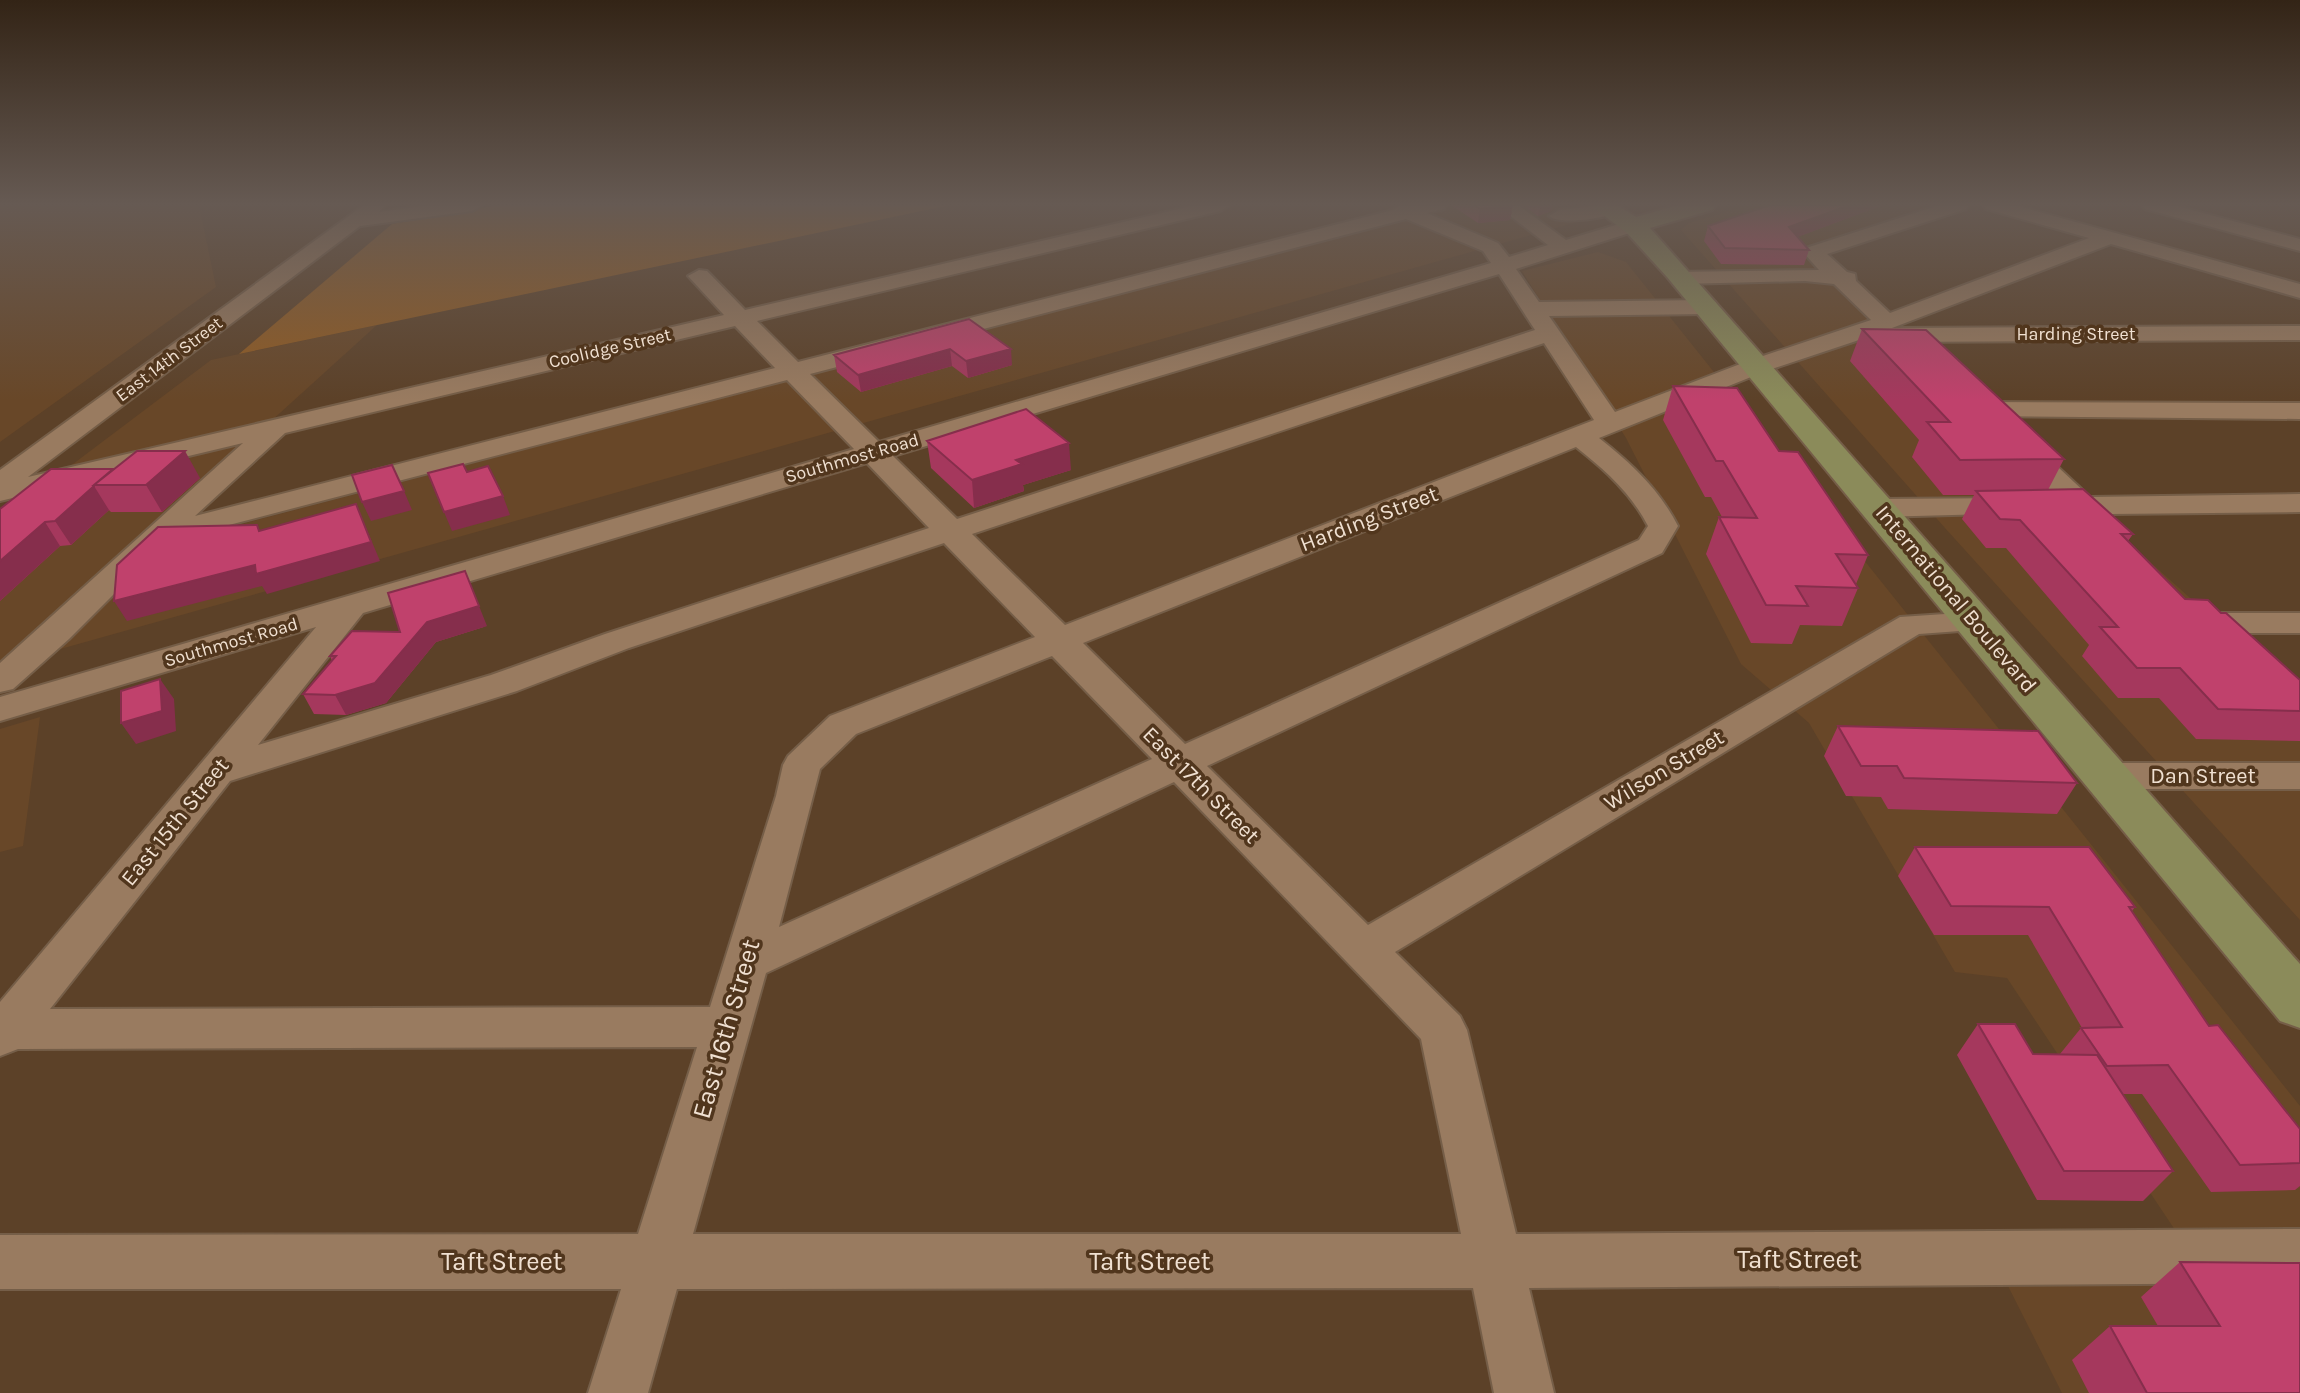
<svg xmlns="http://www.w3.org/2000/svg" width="2300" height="1393" font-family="Karla,sans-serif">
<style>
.built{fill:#684728}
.green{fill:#915b22}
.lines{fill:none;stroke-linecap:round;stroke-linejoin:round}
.minor-tunnel{stroke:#725941;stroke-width:22;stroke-dasharray:22 11;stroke-linecap:butt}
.minor-casing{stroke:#755e48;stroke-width:4}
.major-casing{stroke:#755e48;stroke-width:4}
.minor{fill:#997b60;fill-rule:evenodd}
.major{fill:#8b8b5a;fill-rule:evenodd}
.wall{fill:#a5385d}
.shaded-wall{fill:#862e4c}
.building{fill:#c0416c;stroke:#862e4c;stroke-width:2}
.labels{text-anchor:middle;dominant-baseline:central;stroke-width:7;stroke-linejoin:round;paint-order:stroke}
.far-street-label{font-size:18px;fill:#f0e0d1;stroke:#51361d}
.street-label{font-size:22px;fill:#f0e0d1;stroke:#51361d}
.near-street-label{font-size:26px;fill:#f0e0d1;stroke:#51361d}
</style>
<rect width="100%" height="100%" fill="#5c4128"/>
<path class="built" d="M0,205H199L216,287L0,442Z
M1378,205H1553L1581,221L0,666V519L211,360L377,325L123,555L1410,218Z
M1750,205H1949L1807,253L2300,697V920L1945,528L1681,230L1689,223Z
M1598,252L1626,262L2300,1106V1393H2062L2008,1286L2207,1278L2007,978L1955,972L1809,723L1741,664L1626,438L1522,271Z
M40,717L23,846L0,852V729Z"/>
<path class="green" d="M499,205H950L239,354L392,224Z"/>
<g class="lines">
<path class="minor-tunnel" d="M1520,205L1547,222"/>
<g class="minor-casing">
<path id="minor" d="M364,205H385L379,212L431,205H482L472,211L360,226L28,477L724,315L688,276L699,270L707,271L745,310L1196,205H1230L1220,211L757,321L798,362L1393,210L1400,205H1446L1444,209L1427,213L1498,243L1509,257L1548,245L1496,205H1518L1566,240L1632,220L1642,226L1639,230L1516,269L1539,302L1707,300L1715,302L1718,307L1715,312L1707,314L1549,316L1615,412L1748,361L1871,320L1834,284L1805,281L1681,284L1670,277L1673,272L1819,270L1803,252L1806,248L1940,205H1969L1966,209L1827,254L1847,272L1855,274L1856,281L1890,313L2089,238L1986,209L1983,205H2014L2300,284V298L2111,244L1892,328L2300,326V340L1882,342L1871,336L1766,371L1599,438C1631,463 1659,489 1678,526L1662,553L1207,766L1368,925L1900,617L1975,612L1987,615L1992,622L1987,629L1919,634L1395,952L1460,1016L1467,1030L1516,1234L2300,1229V1283L1529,1288L1554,1393H1494L1473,1288L677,1289L648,1393H588L621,1289H0V1235L638,1234L697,1047L18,1049L0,1056V1002L316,627L0,721V697L854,449L787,380L167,541L69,639L13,689L0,692V663L243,443L0,501V470ZM1406,219L1483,251L1491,263L879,442L810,374ZM1499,274L1535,330L957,519L893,456ZM735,326L775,368L195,516L285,433ZM1544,343L1594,420L1065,625L972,534ZM1576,447C1605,470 1631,493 1648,526L1639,540L1185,744L1083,643ZM867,463L929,528L605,634L491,675L258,745L363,613ZM944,543L1035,637L830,716L788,756L783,765L776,796L710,1007L50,1009L230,781L517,691L629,648ZM1052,656L1152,759L779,927L820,769L856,734ZM1174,782L1421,1039L1461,1234H693L766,973Z
M1604,205L1616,206L1619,210C1609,219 1558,225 1549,216L1559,210Z
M2142,205H2173L2300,239V251L2145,209Z
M1982,402L2300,403V419L1973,416L1969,410L1973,404Z
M2020,439L2030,441L2090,497L2300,494V512L2109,514L2117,524L2113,530C2088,537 2093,524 2076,515C2071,513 2066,513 2062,512L2057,506L2061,501L2010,453L2006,447L2010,441Z
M2017,498L2027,501L2032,507L2027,513L1878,517L1868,514L1863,508L1868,502L1878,499Z
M2209,613H2300V633H2209L2197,630L2192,623L2197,616Z
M2105,763H2300V789H2105L2091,785L2086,776L2091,767Z"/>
</g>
<g class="major-casing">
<path id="major" d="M1590,205H1617L1636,217L1679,205H1716L1712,210L1650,228L2300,964V1028L2280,1021L1667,277L1627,233Z"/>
</g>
<use href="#minor" class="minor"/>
<use href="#major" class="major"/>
</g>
<path class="wall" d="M1451,205H1513L1510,220L1478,223Z
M1523,205H1552L1551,211L1538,216Z
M1770,205H1883L1797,237L1809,250L1804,265L1721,264L1704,241L1708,226Z
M969,319L1012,365L968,378L952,366L861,392L837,372L834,355Z
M1862,329L2064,459L2048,490L2133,534L2128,541L2185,599L2221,613L2300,680V741L2196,739L2159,698H2118L2082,656L2089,645L2006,548H1986L1962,519L1974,495H1943L1912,457L1919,440L1850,361Z
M1673,386L1779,451L1868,555L1856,584L1858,588L1842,626L1800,625L1792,644L1751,643L1706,554L1719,517H1722L1711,497H1705L1663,420Z
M927,441L1071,470L1023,485L1024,491L974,508L931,468Z
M113,469L200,478L162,512H111L109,510L71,545L60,546L0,601V509Z
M487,626L436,642L386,703L346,715L314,714L303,694L332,661L330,656Z
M1838,726L2077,783L2057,814L1888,809L1881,797L1846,796L1824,756Z
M1915,847L2135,907L2132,911L2209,1026L2300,1129V1186L2295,1190L2211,1192L2142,1094H2123L2173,1171L2143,1201L2037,1200L1957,1055L1978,1024L2033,1054H2060L2081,1028H2082L2028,935H1934L1898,876Z
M2180,1262L2300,1393H2089L2072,1360L2110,1326H2158L2141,1297Z"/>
<path class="shaded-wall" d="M1513,205L1510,220L1478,223L1480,209Z
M1541,205H1552L1551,211L1538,216Z
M1850,205H1883L1784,242L1789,227Z
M950,349L952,366L861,392L858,375Z
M1011,349L1012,365L968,378L966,361Z
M1069,443L1071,470L1023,485L1024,491L974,508L972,480L1016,460Z
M185,451L200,478L162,512L146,485Z
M94,486L109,510L71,545L55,521Z
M404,491L412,510L371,521L362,502Z
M503,496L510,515L452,531L444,512Z
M356,504L380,561L267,594L262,586L127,621L114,601L255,565Z
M45,522L60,546L0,601V561Z
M465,571L487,626L436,642L386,703L346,715L335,695Z
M160,679L174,699L176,731L136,744L121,723Z"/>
<path class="building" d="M1474,205H1513L1480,209Z
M1770,205H1850L1789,227L1809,250L1725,248L1708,226Z
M969,319L1011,349L966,361L950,349L858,375L834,355Z
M1862,329L1926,330L2064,459L1960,460L1927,422H1950Z
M1673,386L1737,388L1779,451L1798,452L1868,555L1836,554L1858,588L1796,586L1808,606L1766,605L1719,517L1757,518L1723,461H1716Z
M1026,409L1069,443L1016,460L1022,464L972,480L927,441Z
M137,451H185L146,485H94Z
M463,464L467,472L488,466L503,496L444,512L428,473Z
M392,465L404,491L362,502L352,475Z
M51,469H113L94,485V486L55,521L45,522L0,561V509Z
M2083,489L2133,534H2121L2185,599L2208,600L2221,613H2226L2300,680V711L2218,709L2180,668H2137L2100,627H2118L2020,520L2000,519L1976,491Z
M356,504L371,542L256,574L255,565L114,601L117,565L158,527L257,525L259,531Z
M465,571L479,606L427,622L375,683L335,695L303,694L336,656H330L352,631L400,632L388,593Z
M160,679L162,711L121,723V691Z
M1838,726L2038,731L2077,783L1904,778L1897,766H1861Z
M1915,847H2089L2135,907H2129L2209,1026L2218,1025L2300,1129V1163L2240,1165L2168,1065L2107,1066L2081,1028L2122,1027L2049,907L1951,906Z
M1978,1024H2015L2033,1054L2097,1055L2173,1171H2064Z
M2180,1262L2300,1263V1393H2147L2110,1326H2220Z"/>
<linearGradient id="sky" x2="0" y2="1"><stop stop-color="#332416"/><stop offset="0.51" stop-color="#665a53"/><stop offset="1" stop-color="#665a53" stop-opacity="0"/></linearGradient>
<rect width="2300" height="400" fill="url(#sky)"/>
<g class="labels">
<g class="far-street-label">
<text x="2076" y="334">Harding Street</text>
<text transform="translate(610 348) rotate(-13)">Coolidge Street</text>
<text transform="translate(169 359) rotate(-37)">East 14th Street</text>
<text transform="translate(852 458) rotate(-16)">Southmost Road</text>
<text transform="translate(231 642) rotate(-16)">Southmost Road</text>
</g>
<g class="street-label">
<text transform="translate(1369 519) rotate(-21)">Harding Street</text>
<text transform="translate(1956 599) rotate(50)">International Boulevard</text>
<text transform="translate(1664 770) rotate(-31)">Wilson Street</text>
<text x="2203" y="776">Dan Street</text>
<text transform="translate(1201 785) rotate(45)">East 17th Street</text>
<text transform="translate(175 822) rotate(-51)">East 15th Street</text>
</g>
<g class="near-street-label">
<text transform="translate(726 1029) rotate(-74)">East 16th Street</text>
<text x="1798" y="1259">Taft Street</text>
<text x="502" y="1261">Taft Street</text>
<text x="1150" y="1261">Taft Street</text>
</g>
</g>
</svg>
